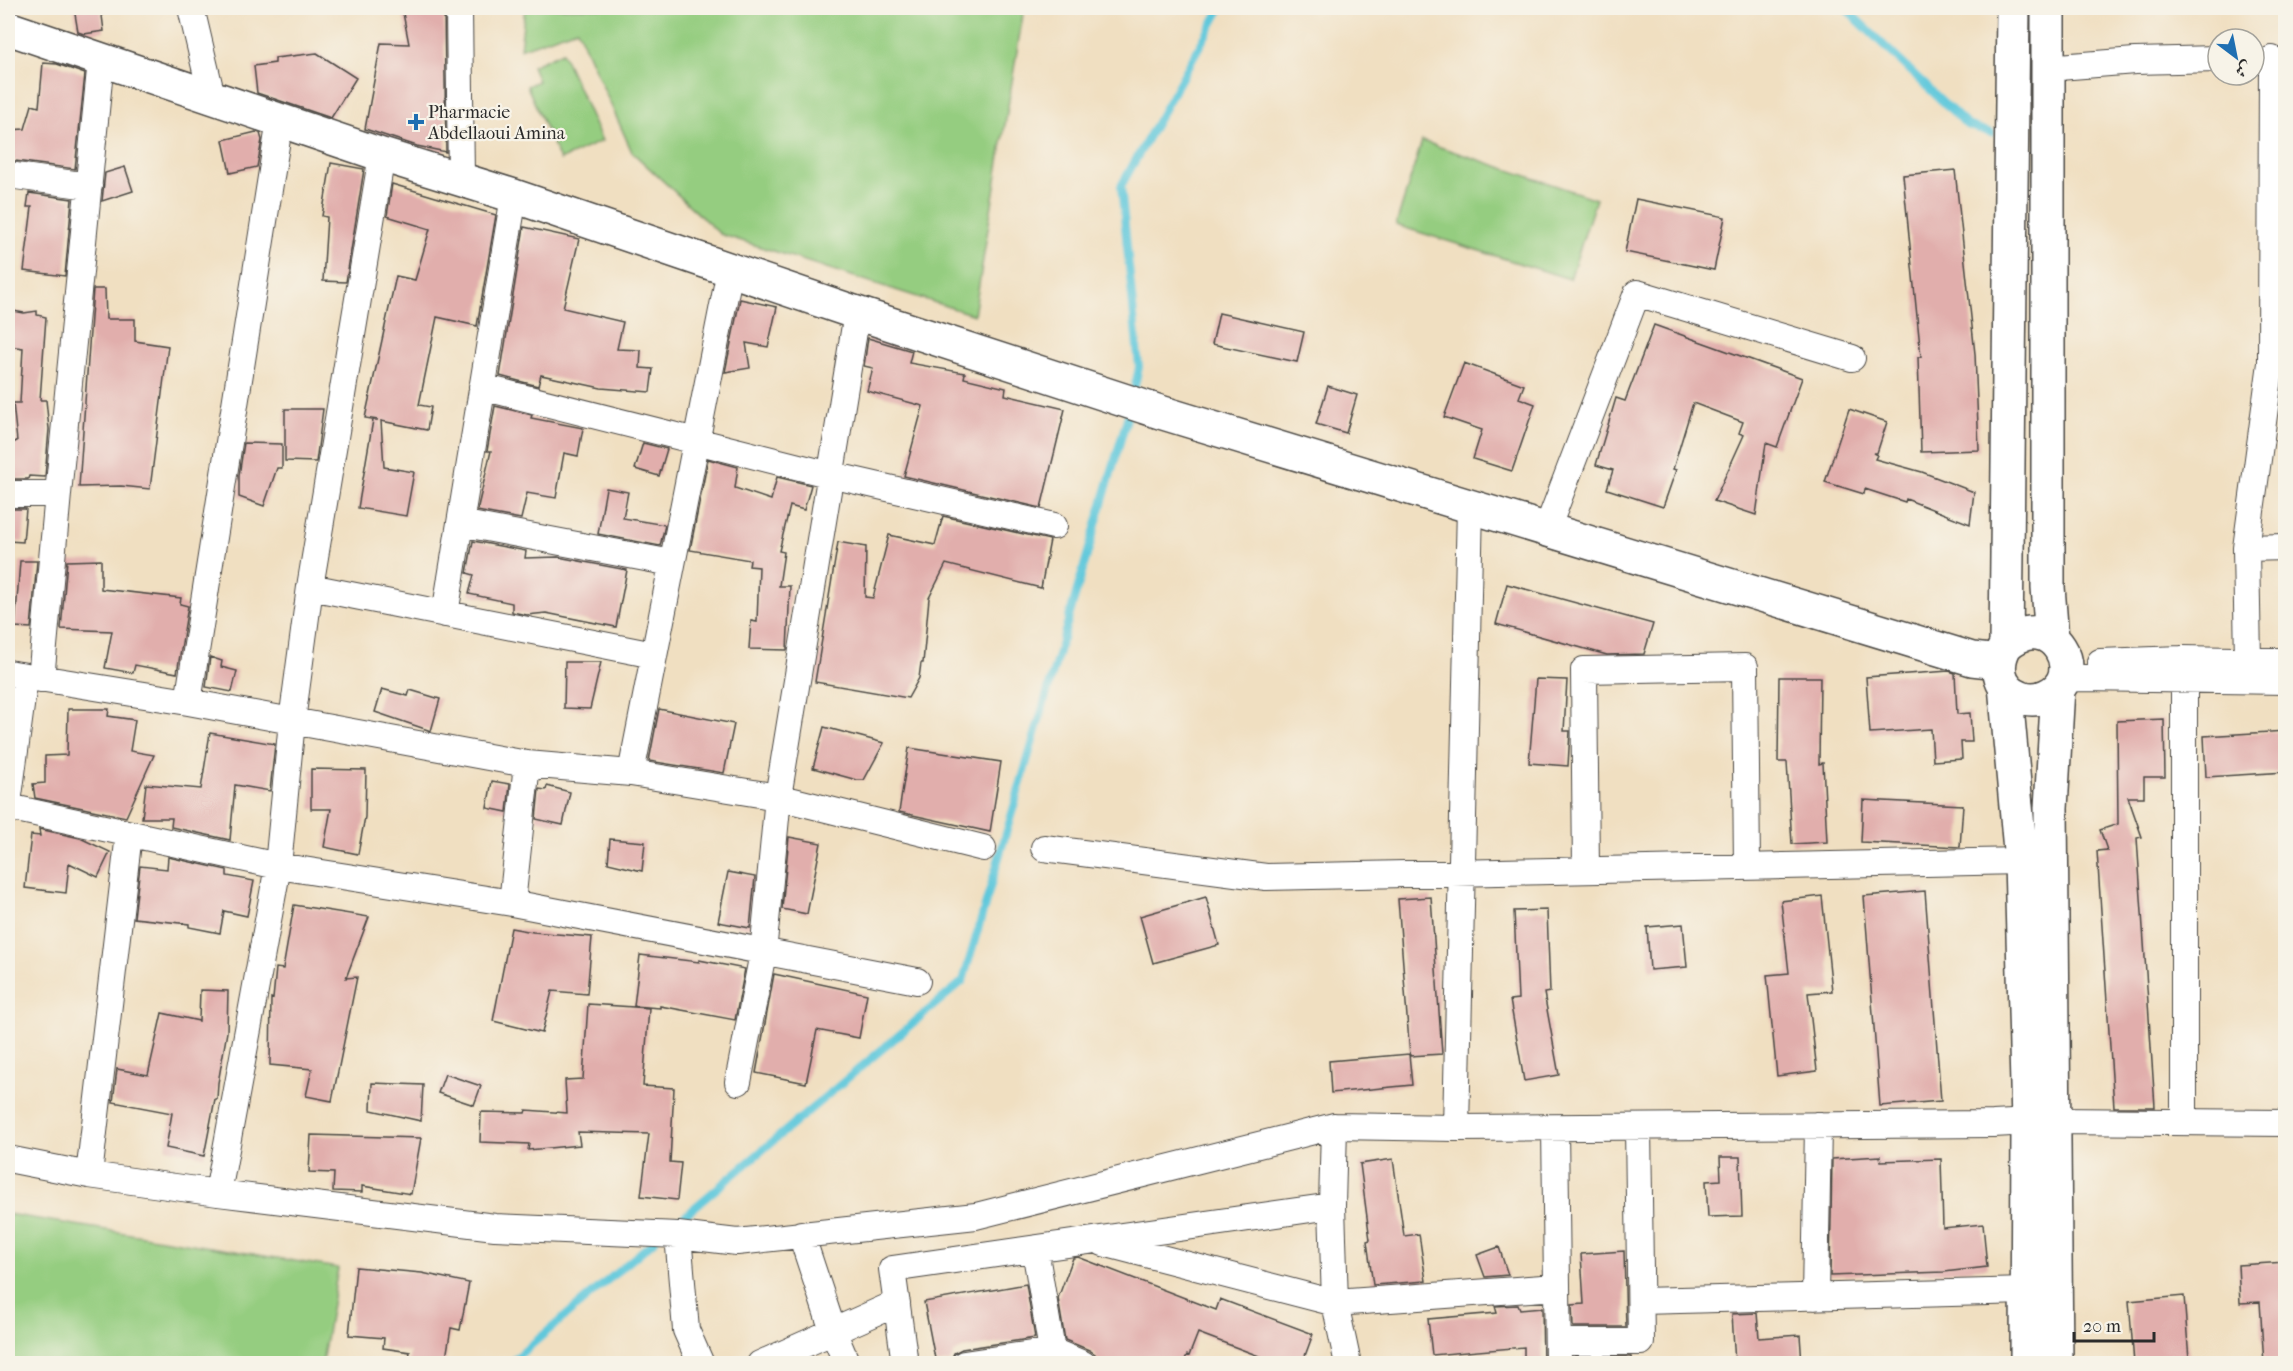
<svg xmlns="http://www.w3.org/2000/svg" width="2293" height="1371" font-family="'IM FELL French Canon',Amiri,serif">
<style>
.green{fill:#95cd80;stroke:#607c56;stroke-width:1.5}
.lines{fill:none;stroke-linecap:round;stroke-linejoin:round}
.stream{stroke:#5fc8db;stroke-width:8}
.building{fill:#e1aeac}
.minor-casing{stroke:#494642;stroke-width:28}
.tertiary-casing{stroke:#494642;stroke-width:36}
.secondary-casing{stroke:#494642;stroke-width:36}
.minor{stroke:#fff;stroke-width:26}
.tertiary{stroke:#fff;stroke-width:33}
.secondary{stroke:#fff;stroke-width:33}
.poi-dot{fill:#1f6fb2;stroke:#f7f3e8;stroke-width:2}
.labels{text-anchor:middle;dominant-baseline:central;stroke-width:4.5;stroke-linejoin:round;paint-order:stroke}
.poi-label{font-size:18px;fill:#2b2b2b;stroke:#f7f3e8;text-anchor:start}
</style>
<rect width="100%" height="100%" fill="#f7f3e8"/>
<filter id="ink" filterUnits="userSpaceOnUse"><feTurbulence type="fractalNoise" baseFrequency=".0167" numOctaves="2"/><feDisplacementMap in="SourceGraphic" scale="12" xChannelSelector="R" yChannelSelector="G"/><feConvolveMatrix kernelMatrix="1 2 1 2 8 2 1 2 1" color-interpolation-filters="sRGB"/></filter>
<filter id="wash" filterUnits="userSpaceOnUse"><feTurbulence type="fractalNoise" baseFrequency=".008" numOctaves="4" result="noise"/><feDisplacementMap in="SourceGraphic" scale="24" xChannelSelector="R" yChannelSelector="G"/><feGaussianBlur stdDeviation="1.35" result="paint"/><feColorMatrix in="noise" values="0 0 0 0 0 0 0 0 0 0 0 0 0 0 0 0 0 1.4 0 .05"/><feComposite in="paint" operator="in"/></filter>
<g filter="url(#wash)">
<rect width="100%" height="100%" fill="#f0dfc1"/>
<path class="green" d="M525,8H1024L974,315L720,234L632,152L577,29L520,49Z
M562,52L602,141L560,160L527,86L538,81L532,66Z
M1422,141L1596,199L1570,279L1396,225Z
M8,1214L338,1268L322,1363H8Z"/>
<g class="lines">
<path class="stream" d="M1845,8L1967,125L1991,133
M1133,395L1139,367L1121,186L1221,8
M670,1228L963,981L1130,408
M509,1364L655,1240"/>
</g>
<g id="blocks">
<path class="building" d="M74,8H101L104,31L84,34L78,32Z
M402,8H444L446,152L417,146L365,129L381,43L409,44Z
M317,53L356,78L331,118L257,93L254,66L275,63V58Z
M43,63L57,64L85,74L75,169L8,160V130L25,129L32,105L39,107Z
M256,132L260,133L262,140L257,167L230,173L223,140Z
M331,163L364,169L346,282L323,281L327,217L322,216Z
M125,167L133,191L102,201L105,173Z
M1955,170L1975,354L1979,450L1921,452L1918,357H1921L1903,175Z
M392,184L496,215L477,326L437,317L419,405L431,407L427,430L381,421L384,467L414,472L406,516L358,508L373,420H378L365,418L396,276L415,280L430,229L387,216Z
M29,193L72,199L65,276L24,271L32,207H27Z
M1636,199L1725,217L1714,270L1625,252Z
M524,227L579,239L563,308L623,322L617,349L641,350L640,368L653,369L650,392L601,388L541,375L538,386L500,376Z
M93,289H105L106,319H135V341L168,346L150,489L121,486L79,487Z
M740,299L777,307L768,347L746,343L750,368L725,372Z
M8,310L24,313L37,311V315L46,317L40,400H46L49,429L45,477L29,476L28,479H8V445L17,441L13,403H20L23,348L8,346Z
M1219,313L1304,332L1297,362L1212,344Z
M1654,325L1802,378L1777,447L1766,443L1756,515L1714,501L1744,435L1739,433L1743,422L1693,403L1673,469L1676,470L1663,507L1607,489L1613,470L1596,465L1616,398L1625,401Z
M868,338L912,351L909,363L965,373L964,378L1006,388L1005,395L1065,409L1041,508L904,476L923,406L867,391L873,368L864,366Z
M1464,363L1524,385L1519,398L1535,404L1512,471L1473,459L1482,430L1444,417Z
M1328,386L1357,395L1346,433L1316,424Z
M495,406L532,415L531,418L583,428L578,456L564,453L556,498L527,493L521,519L477,511L491,451H487Z
M285,409H323L316,462L285,461Z
M1849,409L1887,422L1877,453H1873L1877,455L1875,459L1922,472L1974,492L1970,524L1906,499L1905,502L1865,489L1864,494L1825,482Z
M244,443L282,444V468H277L264,506L239,497V476Z
M643,443L667,449L659,476L635,469Z
M708,459L738,467L735,488L771,500L777,477L811,485L804,510L790,506L779,551L784,552L779,586H790L787,650L749,649L751,621L757,622L759,567L749,566L750,560L690,550Z
M606,488L628,492L623,518L665,525L660,546L598,534Z
M8,509H26L23,542L8,541Z
M943,516L1050,540L1041,588L946,564L929,598L923,663H921L919,678L908,698L815,682L838,542L866,547L865,597L873,598L889,535L935,545Z
M473,541L526,551L525,558L558,557L627,570L616,627L546,613L527,615L512,612V603L469,594L474,575L467,573Z
M101,560V589L181,598L180,604L188,606L177,673L135,665L133,673L105,668L112,631L61,629L67,561Z
M20,561H37L31,628L15,627Z
M1507,584L1653,624L1644,654L1607,655L1496,624Z
M210,657L222,661L221,667L237,671L232,692L206,687Z
M565,662H601L590,709L564,708Z
M1949,671L1955,673L1957,714L1970,713L1972,742H1961L1962,759L1933,761L1931,729L1870,733L1866,677Z
M1779,677H1820L1819,764L1823,763L1827,842L1792,844L1787,762H1778Z
M1536,679L1567,680L1564,731H1570L1568,766L1529,763Z
M382,689L408,696L410,690L440,699L431,731L375,712Z
M68,709H109L108,716L135,720L130,751L154,755L126,817L35,798L33,784L45,783V756L67,755Z
M659,709L734,724L724,773L649,761Z
M2164,719L2165,777H2144V797H2128L2142,837L2137,838L2155,1107H2114L2097,851L2107,850L2100,830L2118,824L2117,721Z
M824,727L884,743L864,780H857L813,768Z
M2286,731V772L2206,777L2204,736Z
M210,733L275,744L270,791L235,785L230,840L171,827L172,818H142L146,784L201,789Z
M909,748L1001,762L990,832L899,812Z
M311,769L366,770L365,817L358,854L324,847L331,809H311Z
M492,781L510,784L507,812L487,808Z
M547,786L570,792L563,825L536,819L539,789L546,790Z
M1863,800L1963,805L1960,847L1861,842Z
M39,829L80,838L110,852L98,877L69,863L66,893L25,888L31,835L40,836Z
M789,837L821,843L807,914L782,909Z
M610,839L645,842L642,871L608,863Z
M168,857L227,870V876L254,881L247,916L224,911L220,933L189,927V924L134,918L140,866L167,869Z
M728,872L755,877L750,928L718,922Z
M1925,891L1941,1101L1880,1106L1864,896Z
M1822,896L1832,991L1808,993L1817,1071L1777,1076L1767,975L1789,973L1781,901Z
M1206,897L1219,945L1153,963L1140,916Z
M1431,897L1442,1054L1410,1056L1398,899Z
M294,905L369,917L346,978L357,977L332,1101L306,1096L312,1069L270,1065L271,998L273,999L276,968L283,969Z
M1547,910L1550,992L1544,993L1559,1075L1524,1081L1510,1000L1518,999L1514,911Z
M1683,924L1687,967L1650,970L1647,927Z
M511,928L533,932L592,937L587,994L552,991L542,1033L493,1021Z
M640,955L699,962V960L745,969L735,1020L660,1006V1008L634,1006Z
M774,974L867,994L859,1038L817,1030L806,1083L756,1073Z
M200,990L228,991L227,1032L218,1083L217,1099H215L204,1156L166,1148L172,1113L113,1102L117,1069L148,1075L162,1013L199,1021Z
M588,1004L649,1008L643,1086L674,1088L670,1162L681,1163L677,1200L641,1196L649,1134L578,1132L580,1145L528,1150L529,1144L480,1142L481,1112L525,1113L526,1110L567,1113L565,1080L583,1079Z
M1409,1054L1412,1085L1331,1093L1329,1061Z
M445,1074L481,1086L474,1105L438,1093Z
M372,1083L423,1085L421,1121L371,1110Z
M311,1135L421,1138L411,1194L362,1186V1192L333,1191L334,1173L309,1172Z
M1880,1156L1881,1161L1941,1159L1943,1228L1983,1224L1987,1267L1944,1272L1830,1276L1832,1159Z
M1720,1157H1740L1742,1216L1708,1217L1706,1181L1721,1180Z
M1393,1159L1404,1236L1419,1234L1426,1281L1373,1285L1367,1241L1370,1240L1360,1164Z
M1499,1247L1508,1275L1485,1277L1477,1255Z
M1624,1251L1626,1327H1573L1572,1305L1584,1304L1581,1254Z
M1078,1257L1216,1310L1220,1299L1313,1334L1302,1364H1280L1198,1333L1189,1356L1187,1355L1183,1364H1106L1097,1361L1095,1354L1089,1350L1065,1340L1058,1298L1073,1258Z
M2286,1262V1364H2264L2260,1302L2240,1303L2238,1265Z
M356,1267L422,1273L469,1283L460,1330L451,1328L445,1364H408L410,1352L383,1348L384,1338L349,1335Z
M1026,1284L1035,1338L962,1349L954,1353L950,1362L936,1364L924,1302Z
M2184,1296L2189,1359L2134,1363L2129,1301Z
M1518,1305L1520,1310L1542,1308L1543,1364H1524V1347L1432,1355L1428,1319L1497,1313L1495,1306Z
M1757,1313L1759,1338L1800,1335L1802,1364H1735L1732,1314Z
M1592,1357H1631L1632,1364H1592Z"/>
</g>
</g>
<g filter="url(#ink)">
<use href="#blocks" fill-opacity="0" stroke="#494642" stroke-width="1.5"/>
<g class="lines">
<g class="minor-casing">
<path id="minor" d="M191,8L212,97
M459,8L461,179
M2046,68L2135,61L2218,59
M8,175L89,186
M482,387L831,475L1054,526
M8,494H58
M460,523L672,563
M1547,529L1637,293L1852,358
M2246,548L2286,547
M310,587L654,655
M445,614L514,196
M2182,659L2184,680V1122
M2248,661L2246,548L2271,363L2272,59
M2100,662L2182,659L2286,661
M8,673L188,702L527,764L631,773L778,797L857,313
M41,679L58,494L101,60
M2063,679L2083,678L2286,681
M188,702L280,120
M631,773L730,270
M8,803L25,676
M8,807L278,866L512,903L527,764
M1044,848L1266,877L2021,861
M1586,870L1584,670L1745,667L1747,867
M512,903L917,981
M738,1082L763,953L778,797L983,848
M1334,1126L1332,1206L1335,1303L1348,1364
M1456,1128L1470,506
M1555,1128L1558,1364
M8,1159L89,1175L218,1193L495,1227L678,1235L737,1242L976,1216L1334,1126L1456,1128L1993,1124L2053,1121L2286,1123
M89,1175L129,834
M218,1193L278,866L292,721L310,587L382,155
M801,1234L833,1331L847,1364
M678,1235L686,1330L701,1364
M1103,1243L1335,1303L1557,1287
M1035,1249L1052,1351
M1815,1297L1818,1125
M1641,1301L2027,1291
M1558,1342H1641L1638,1127
M760,1364L897,1303
M905,1364L892,1269L1332,1206
M964,1364L1052,1351L1083,1364"/>
</g>
<g class="tertiary-casing">
<path id="tertiary" d="M8,28L382,155L514,196L857,313L1160,412L1972,659L1999,662"/>
</g>
<g class="secondary-casing">
<path id="secondary" d="M2048,8V587L2052,639
M2006,645C2052,604 2091,678 2046,696C2037,700 2027,700 2019,696C1997,687 1995,663 2006,645L2013,8
M2005,685L2021,861L2028,1122L2027,1364
M2056,1364L2051,808L2058,688"/>
</g>
<use href="#minor" class="minor"/>
<use href="#tertiary" class="tertiary"/>
<use href="#secondary" class="secondary"/>
</g>
</g>
<path class="poi-dot" d="M413 113h6v6h6v6h-6v6h-6v-6h-6v-6h6z"/>
<g class="labels">
<g class="poi-label">
<text x="428" y="112">Pharmacie<tspan x="428" dy="21">Abdellaoui Amina</tspan></text>
</g>
</g>
<rect width="2293" height="1371" fill="none" stroke="#f7f3e8" stroke-width="30"/>
<g transform="translate(2236 57) rotate(148)"><circle r="28" fill="#f7f3e8" stroke="#a5a39c" stroke-width="1.5"/>
<path d="M0-4.5L10 22L0 15L-10 22Z" fill="#1f6fb2"/>
<text y="-9" font-size="16" font-weight="bold" text-anchor="middle" fill="#2b2b2b">ش</text>
</g>
<path d="M2074 1332v9h80v-9" fill="none" stroke="#2b2b2b" stroke-width="3"/>
<text x="2083" y="1332" font-size="18" fill="#2b2b2b" stroke="#f7f3e8" stroke-width="4.5" paint-order="stroke">20 m</text>
</svg>
